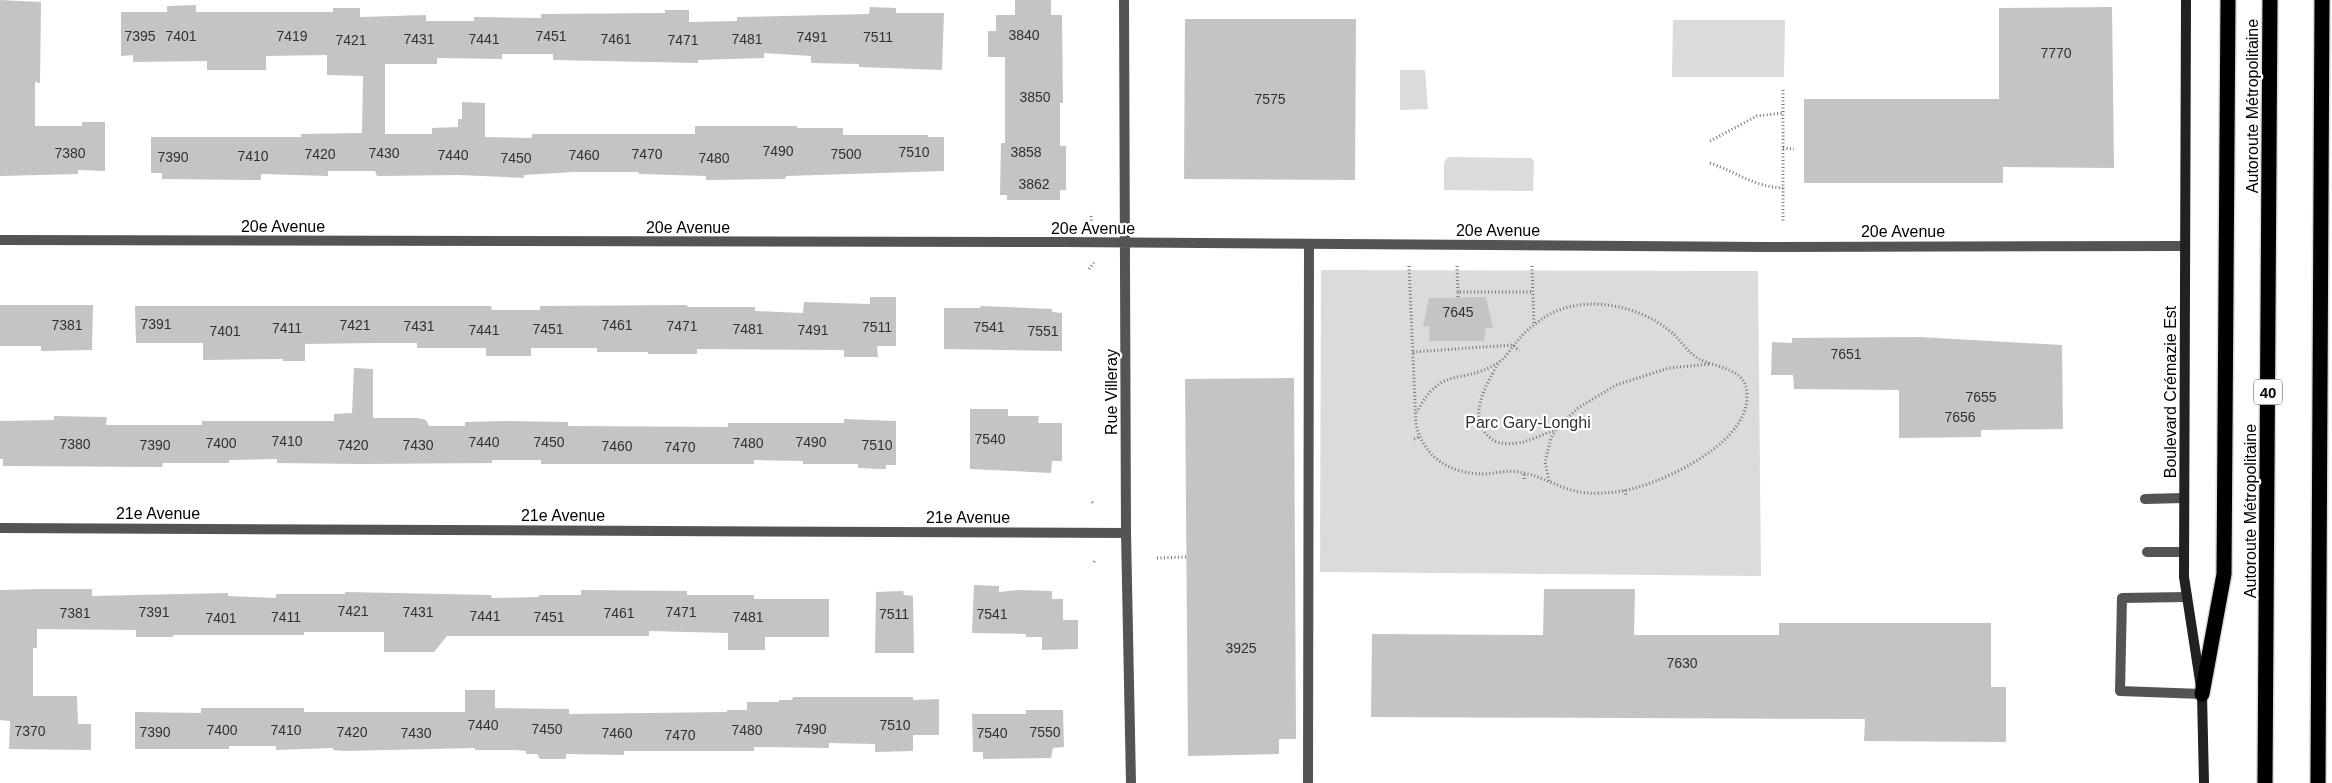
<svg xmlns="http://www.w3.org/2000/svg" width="2332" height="783" font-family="Arial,sans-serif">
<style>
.green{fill:#dbdbdb}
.building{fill:#c4c4c4}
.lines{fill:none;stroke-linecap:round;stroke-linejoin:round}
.motorway-casing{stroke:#dbdbdb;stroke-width:18}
.path{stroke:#767676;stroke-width:3;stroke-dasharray:1 2.5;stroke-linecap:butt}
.service{stroke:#545454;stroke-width:10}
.minor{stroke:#545454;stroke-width:10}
.secondary{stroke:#212121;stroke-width:10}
.motorway{stroke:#000;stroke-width:15}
.labels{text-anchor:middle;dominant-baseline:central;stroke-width:4.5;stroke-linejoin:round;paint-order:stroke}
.number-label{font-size:14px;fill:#313131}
.shield{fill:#fff;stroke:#4c4c4c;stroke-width:1}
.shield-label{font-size:15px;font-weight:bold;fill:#000}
.street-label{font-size:16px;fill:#000;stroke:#fff}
.park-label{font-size:16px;fill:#323232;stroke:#fff}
</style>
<rect width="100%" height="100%" fill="#fff"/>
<path class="green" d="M1673,20H1785L1784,77H1672Z
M1400,70H1425L1428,109L1400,110Z
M1448,157L1531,158L1534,161L1533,191L1444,190V162Z
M1321,270L1758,271L1761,576L1320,572Z"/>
<path class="building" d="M0,0L41,2L40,83L35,82V126H82V122H105V171L78,170V174L0,176Z
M1015,0H1051V15H1062L1063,103H1060V146H1066V190H1060V200H1007V195H1000L1001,143H1005V57H988V31H996V15H1015Z
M196,5V12H333V8H360V17L426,15V21H474V17L541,18V14L665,13V10H689V22L737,21V17L869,14L870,7L896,8V13H944L942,70L859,67V64L811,63V56L764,53V58L698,60V63L553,60V54H502V59L437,58V64H385V134H432V128L458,127V119H462V102L485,103V137L532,138V134H695V126H797V128H843V135H928V137H944V171L786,176L785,179L706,180V176L639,174V172H574L524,175V178L459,175L377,176L375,171H328V176L261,174V180L162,179V173H151V137H301V134L362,133L363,76L327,75V55L266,56V70H207V61L133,62V55L121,56V12H167V6Z
M2112,7L2114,168L2003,167V183H1804V99H1999V8Z
M1185,19H1356L1355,180L1184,179Z
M870,297H896V346H877L878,357H844V350L697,349V354H648V352H597V348H531V356H486V348H417V343H372L305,344V361H283V359L203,360V343H136L135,306H491L492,310H540V306L687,305L688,307H755V311L803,313L804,302L870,304Z
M1486,297L1493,328H1486L1484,341H1429L1430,326L1423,327L1429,298Z
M0,305H93L92,350L41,351V346H0Z
M981,306L1052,309V312L1062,313V351L944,349V308H980Z
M1919,337L2062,345L2063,429L1981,430V437L1899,438V390L1794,389L1793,375H1771L1772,342L1792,343V338Z
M354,368L373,369V418H418L426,420L429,426H465V422L502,421L568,422V426L728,427V423H844V419L896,421V465H886V469H880L858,468V464H803V461L754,460V464H541V460H492V463L362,464L277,463V459L229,460V463H163L162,467L3,466V459H0V421L54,420V416L107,417L106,425H202V421H334V414L352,413Z
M1294,378L1296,739H1279V754L1188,756L1185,379Z
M970,409H1008V416H1039L1038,423H1062V461H1052L1051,473L970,469Z
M974,585L999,586V592L1019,590L1052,591V599H1063V620H1078V649L1042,650V637H1026V634L972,633Z
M43,589H92V596L228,593V596L276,598V594H345V592L491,595L492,598L539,597V595H581V590L687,591V595H754V599H829V637H765V650H728V633L649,631V636H447L434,652H384V632H304V635H173V637H136V630L37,629V648H33V696H77L78,724H91V750L9,749L10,721L0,720V590Z
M1544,589H1635L1634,635H1779V623H1991V687H2006V742L1864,741L1865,719L1371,717L1372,634L1543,635Z
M903,591L904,595L913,596L914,653H875L876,592Z
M465,690H495V708L569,709V714L727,712V710H747V702H779V700H792L793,697H913V700L939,699V735H913V751L875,752V744L829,743V748L754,747V751H624V755L566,754V759H540L537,754H526V751L516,750H475V748L344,751L333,750V748L276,750V746H229V749H135V712L201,713V708H304V712H465Z
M1026,710H1063L1064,747L1053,748L1051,758L983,759V752H973L972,714H1026Z"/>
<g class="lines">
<g class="motorway-casing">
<path id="motorway" d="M2202,694L2224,574L2228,0
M2265,783L2270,0
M2318,783L2322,0"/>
</g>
<path class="path" d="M1783,90V221
M1710,141L1757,116L1783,113
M1783,148L1794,149
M1710,163C1736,172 1755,187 1783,188
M1091,216L1092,224
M1409,266L1416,425C1425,459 1451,474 1485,474C1496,473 1507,470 1518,472C1542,475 1562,491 1587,493C1604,494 1623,492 1639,487C1675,476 1749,440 1747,395C1747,368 1717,368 1699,359C1687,352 1681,340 1670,331C1638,305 1583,293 1545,317C1534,324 1523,333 1515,344C1509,351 1505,359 1496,364C1461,385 1441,365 1417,412
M1457,266L1458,292
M1532,266L1534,324
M1089,269L1094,263
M1458,297V292H1532
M1413,352L1513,345L1519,351
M1498,364C1485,386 1465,421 1493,440C1500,445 1515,444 1523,442C1534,439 1545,434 1556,429
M1414,439L1419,437
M1524,479V473
M1549,481L1545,462L1551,438L1556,429L1578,408L1616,385L1669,368L1710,364
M1625,490L1626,496
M1092,502L1094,504
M1157,558L1186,557
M1094,562L1096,560"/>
<path class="service" d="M2145,499L2184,498
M2147,552H2184
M2187,597L2122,598L2120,691L2202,694
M1308,783L1309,245"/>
<path class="minor" d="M1124,0L1126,533L1131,783
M0,240L1063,242L1766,247L2185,246
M0,528L1126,533"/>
<path class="secondary" d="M2186,0L2184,577L2202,694L2204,783"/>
<use href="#motorway" class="motorway"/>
</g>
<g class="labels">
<g class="number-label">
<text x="1024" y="35">3840</text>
<text x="140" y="36">7395</text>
<text x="181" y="36">7401</text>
<text x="292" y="36">7419</text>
<text x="551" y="36">7451</text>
<text x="812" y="37">7491</text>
<text x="878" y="37">7511</text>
<text x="419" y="39">7431</text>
<text x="484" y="39">7441</text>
<text x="616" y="39">7461</text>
<text x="747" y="39">7481</text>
<text x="351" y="40">7421</text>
<text x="683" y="40">7471</text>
<text x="2056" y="53">7770</text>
<text x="1035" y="97">3850</text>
<text x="1270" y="99">7575</text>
<text x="778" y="151">7490</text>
<text x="914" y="152">7510</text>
<text x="1026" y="152">3858</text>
<text x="70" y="153">7380</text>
<text x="384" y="153">7430</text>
<text x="320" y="154">7420</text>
<text x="647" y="154">7470</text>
<text x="846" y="154">7500</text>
<text x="453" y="155">7440</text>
<text x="584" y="155">7460</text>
<text x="253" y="156">7410</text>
<text x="173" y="157">7390</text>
<text x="516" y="158">7450</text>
<text x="714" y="158">7480</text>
<text x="1034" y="184">3862</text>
<text x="1458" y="312">7645</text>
<text x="156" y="324">7391</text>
<text x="67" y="325">7381</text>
<text x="355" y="325">7421</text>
<text x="617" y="325">7461</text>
<text x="419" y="326">7431</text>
<text x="682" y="326">7471</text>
<text x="877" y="327">7511</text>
<text x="989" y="327">7541</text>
<text x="287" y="328">7411</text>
<text x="548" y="329">7451</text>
<text x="748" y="329">7481</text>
<text x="484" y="330">7441</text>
<text x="813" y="330">7491</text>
<text x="225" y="331">7401</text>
<text x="1043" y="331">7551</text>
<text x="1846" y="354">7651</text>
<text x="1981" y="397">7655</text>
<text x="1960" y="417">7656</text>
<text x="990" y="439">7540</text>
<text x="287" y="441">7410</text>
<text x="484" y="442">7440</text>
<text x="549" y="442">7450</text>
<text x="811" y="442">7490</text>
<text x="221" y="443">7400</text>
<text x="748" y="443">7480</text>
<text x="75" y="444">7380</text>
<text x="155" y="445">7390</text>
<text x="353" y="445">7420</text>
<text x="418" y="445">7430</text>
<text x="877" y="445">7510</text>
<text x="617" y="446">7460</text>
<text x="680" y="447">7470</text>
<text x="353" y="611">7421</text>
<text x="154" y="612">7391</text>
<text x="418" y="612">7431</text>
<text x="681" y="612">7471</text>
<text x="75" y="613">7381</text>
<text x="619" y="613">7461</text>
<text x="894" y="614">7511</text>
<text x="992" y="614">7541</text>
<text x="485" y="616">7441</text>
<text x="286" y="617">7411</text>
<text x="549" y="617">7451</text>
<text x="748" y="617">7481</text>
<text x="221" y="618">7401</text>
<text x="1241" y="648">3925</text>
<text x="1682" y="663">7630</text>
<text x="483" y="725">7440</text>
<text x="895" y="725">7510</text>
<text x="547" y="729">7450</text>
<text x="811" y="729">7490</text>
<text x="222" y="730">7400</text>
<text x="286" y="730">7410</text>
<text x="747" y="730">7480</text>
<text x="30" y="731">7370</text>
<text x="155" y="732">7390</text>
<text x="352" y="732">7420</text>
<text x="1045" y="732">7550</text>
<text x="416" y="733">7430</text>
<text x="617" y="733">7460</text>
<text x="992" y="733">7540</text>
<text x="680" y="735">7470</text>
</g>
<rect class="shield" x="2254" y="379.5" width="28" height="25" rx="4"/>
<g class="shield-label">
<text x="2268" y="392">40</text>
</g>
<g class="street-label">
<text transform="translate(2252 106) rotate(-90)">Autoroute Métropolitaine</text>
<text x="283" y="226">20e Avenue</text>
<text x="688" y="227">20e Avenue</text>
<text x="1093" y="228">20e Avenue</text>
<text x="1498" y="230">20e Avenue</text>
<text x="1903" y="231">20e Avenue</text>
<text transform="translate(1111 392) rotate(-90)">Rue Villeray</text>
<text transform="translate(2170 392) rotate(-90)">Boulevard Crémazie Est</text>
<text transform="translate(2250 511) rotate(-90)">Autoroute Métropolitaine</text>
<text x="158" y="513">21e Avenue</text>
<text x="563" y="515">21e Avenue</text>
<text x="968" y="517">21e Avenue</text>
</g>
<g class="park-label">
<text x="1528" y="422">Parc Gary-Longhi</text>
</g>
</g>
</svg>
